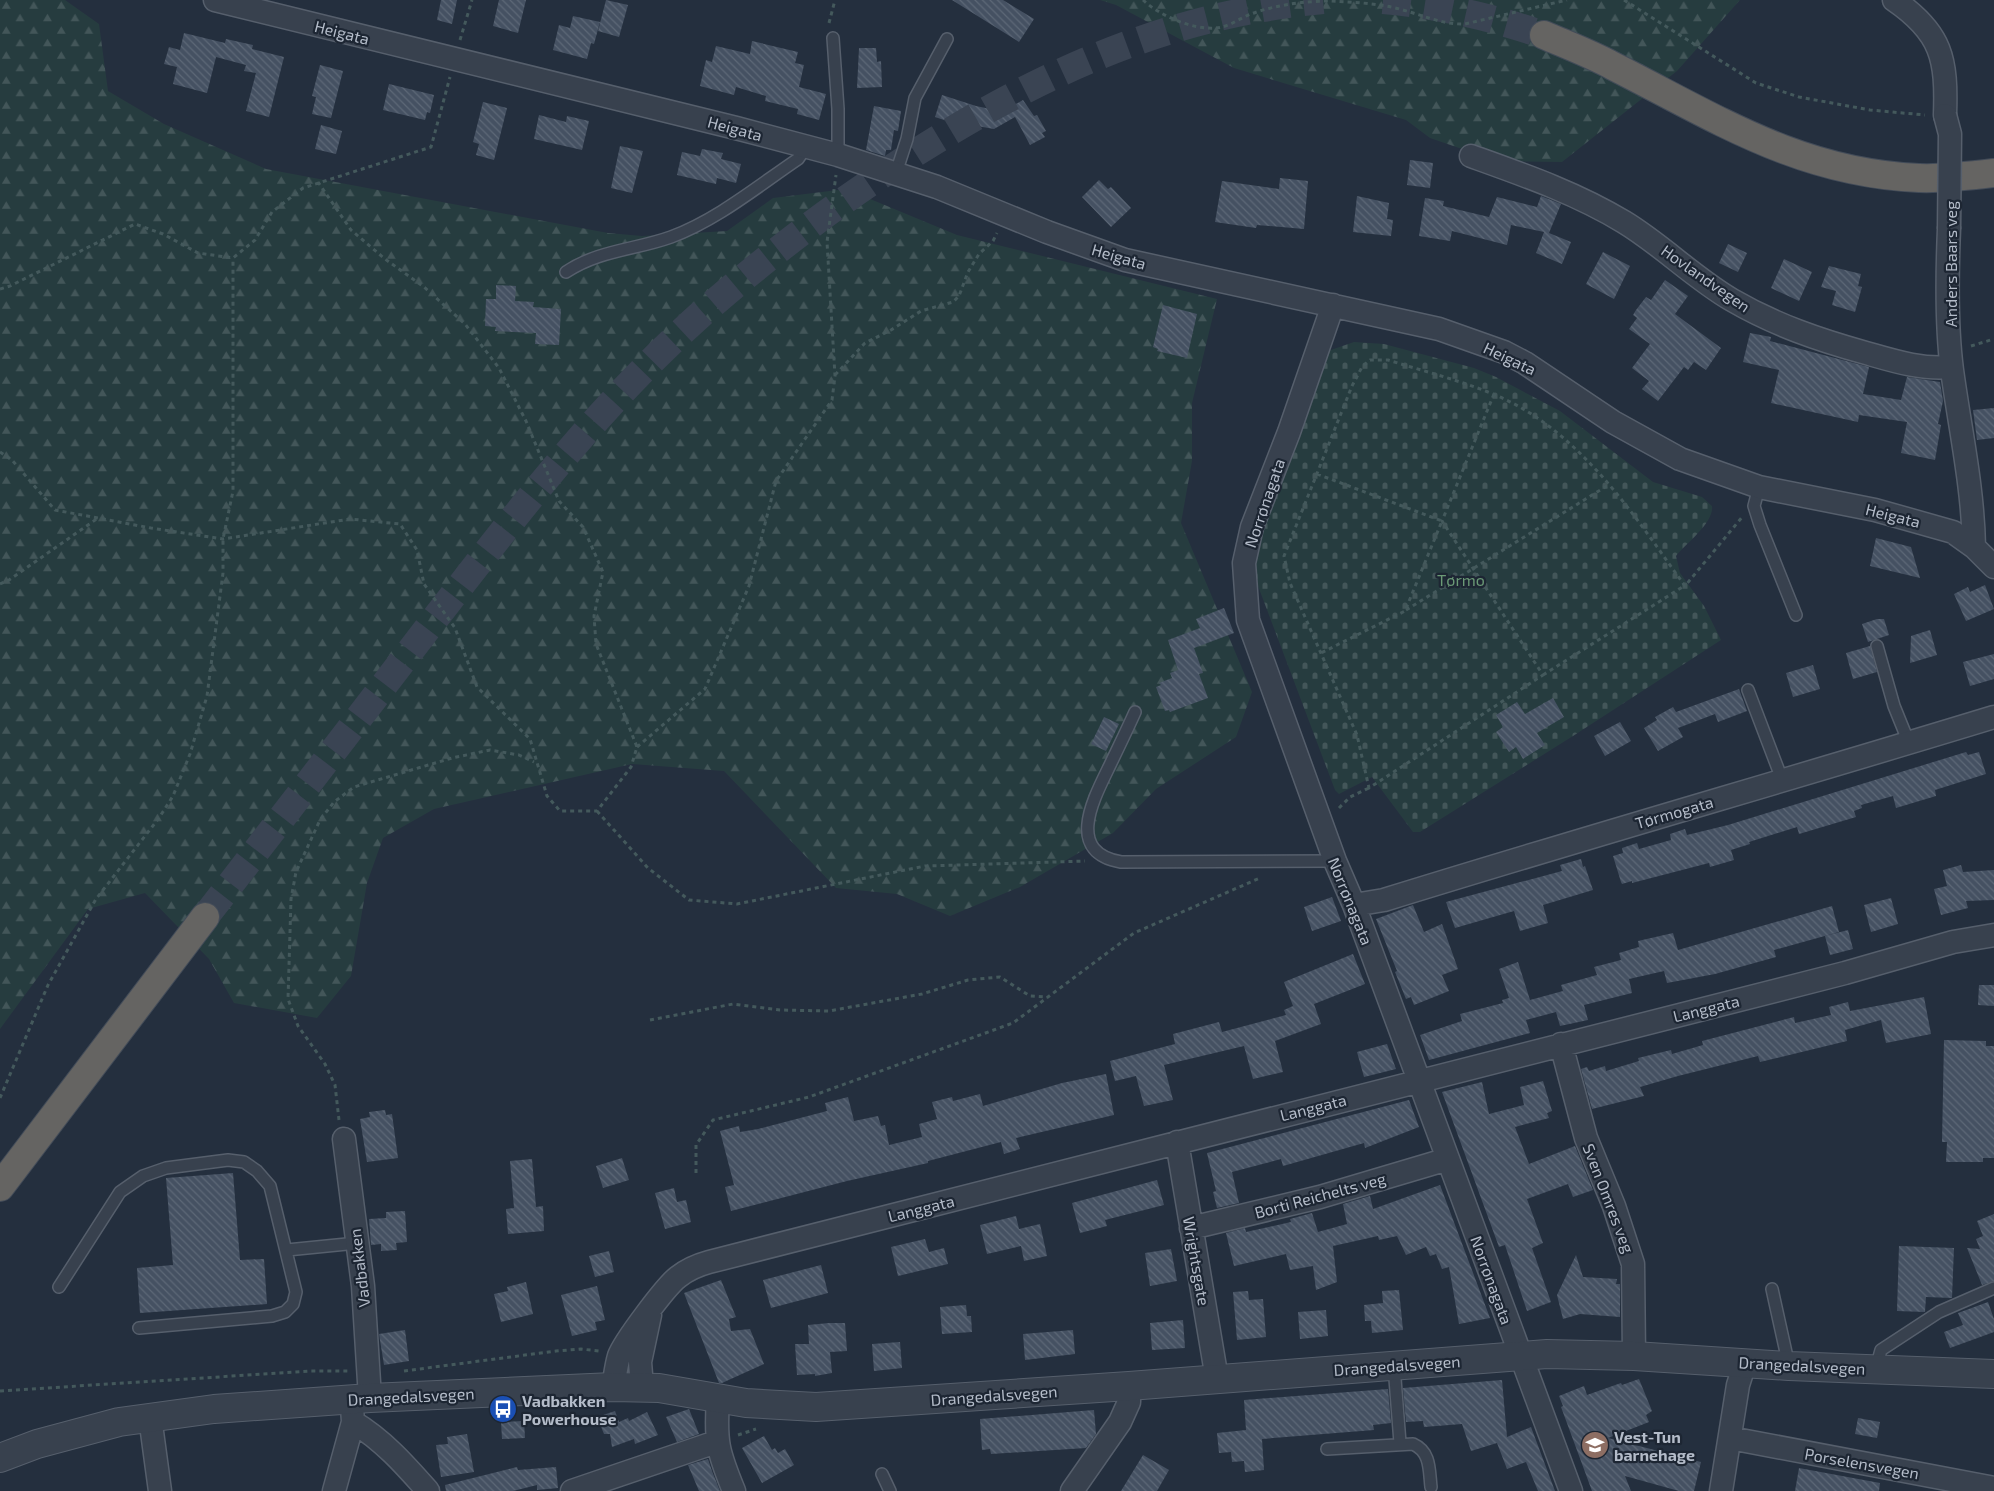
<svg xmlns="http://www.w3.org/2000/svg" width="1994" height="1491" font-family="'Exo 2',sans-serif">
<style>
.forest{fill:url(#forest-firs)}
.cemetery{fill:url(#cemetery-stones)}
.building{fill:url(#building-back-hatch)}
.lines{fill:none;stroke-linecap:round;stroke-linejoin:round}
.trunk-tunnel{stroke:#3a4453;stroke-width:28;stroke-dasharray:28 14;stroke-linecap:butt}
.service-casing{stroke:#565f6c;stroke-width:14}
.minor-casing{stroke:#565f6c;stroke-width:25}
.tertiary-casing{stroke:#565f6c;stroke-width:30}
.trunk-casing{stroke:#434c59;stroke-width:30}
.path{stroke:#44595c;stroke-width:3;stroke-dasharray:4 4;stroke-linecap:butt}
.service{stroke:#38414e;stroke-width:11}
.minor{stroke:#38414e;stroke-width:22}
.tertiary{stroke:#38414e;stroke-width:28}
.trunk{stroke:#656462;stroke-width:28}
.minor-bridge-casing{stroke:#565f6c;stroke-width:25;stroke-linecap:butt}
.minor-bridge{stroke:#38414e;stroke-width:22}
.labels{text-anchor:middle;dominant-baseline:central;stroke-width:4.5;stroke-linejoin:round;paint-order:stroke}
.street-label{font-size:16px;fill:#b4bcc9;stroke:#1d2633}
.park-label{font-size:16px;fill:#6b9a76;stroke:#1d2633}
.poi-label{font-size:16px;font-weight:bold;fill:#b4bcc9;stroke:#1d2633;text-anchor:start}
</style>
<defs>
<pattern id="forest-firs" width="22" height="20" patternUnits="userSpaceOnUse" patternTransform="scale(1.25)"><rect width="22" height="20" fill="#263c3f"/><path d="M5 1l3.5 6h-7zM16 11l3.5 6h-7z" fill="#435659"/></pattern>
<pattern id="cemetery-stones" width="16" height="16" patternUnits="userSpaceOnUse" patternTransform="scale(1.25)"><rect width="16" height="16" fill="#263c3f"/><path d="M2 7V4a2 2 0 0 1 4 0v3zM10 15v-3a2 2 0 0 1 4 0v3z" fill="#435659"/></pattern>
<pattern id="building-back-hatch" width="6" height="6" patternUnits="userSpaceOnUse" patternTransform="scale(1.25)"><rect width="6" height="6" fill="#455162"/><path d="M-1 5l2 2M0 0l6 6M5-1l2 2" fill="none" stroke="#5d6877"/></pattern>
</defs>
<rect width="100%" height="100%" fill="#242f3e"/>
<path class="forest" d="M0,0H65L99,24L108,91L164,124L266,169L608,233L642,236L727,231L773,198L846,189L957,235L1217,299L1192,403V461L1181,523L1252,692L1236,737L1156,789L1113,833L1020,887L950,916L897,894L836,888L724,771L632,764L434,809L383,838L367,883L351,976L317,1018L234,1003L209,959L145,893L88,909L0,1029Z
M1100,0H1740L1677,71L1562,162L1497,161L1430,138L1406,120L1234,68L1116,5Z"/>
<path class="cemetery" d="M1354,342L1384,344L1474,368L1496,377L1560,411L1653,482L1702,497L1712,506C1714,523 1686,543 1676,556L1680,573L1704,606L1721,640L1573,736L1420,832H1413L1372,777L1339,794L1335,790L1252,570L1253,510L1328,351Z"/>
<path class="building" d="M441,0H457L452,24L437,20Z
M499,0H526L518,33L493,26Z
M606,0L628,5L619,37L598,31Z
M952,0H1003L1034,19L1019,42Z
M573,16L600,22L594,44L591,43L587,59L553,50L559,25L570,28Z
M184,33L225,43L226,39L253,45L252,49L284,57L269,117L246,111L256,73L244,71L246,65L216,57L207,93L173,84L177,67L164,64L169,47L180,50Z
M752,41L798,52L795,63L804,65L799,87L826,94L819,120L797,114L798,109L765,101L766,96L736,87L734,95L700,86L706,60L712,62L716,46L750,54Z
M859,48H876L877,62L881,61L882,87L857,88Z
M320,65L343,71L331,118L312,114L316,97L312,96Z
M389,84L434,95L430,113L427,112L425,120L383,110Z
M942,95L976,106L995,110L1012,101L1014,105L1023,100L1034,116L1037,115L1046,131L1042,133L1045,137L1030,145L1015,117L994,129L966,124L965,127L935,117Z
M483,102L507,108L494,160L476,155L479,144L473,142Z
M874,106L901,111L898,131L894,130L891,150H886L885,156L866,150Z
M539,115L566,122L567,116L589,121L582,150L534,139Z
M321,125L342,131L336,154L315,149Z
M620,146L643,151L632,193L611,188Z
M702,149L723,153L721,159L741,164L736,183L717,178L716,184L677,175L682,152L700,156Z
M1410,160L1433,163L1430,188L1407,185Z
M1280,178L1308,181L1304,229L1257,225L1256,228L1215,222L1222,181L1279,189Z
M1099,180L1108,189L1111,187L1131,208L1111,227L1082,197Z
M1357,196L1389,203L1387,219L1393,220L1391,236L1353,232Z
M1541,196L1561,204L1549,233L1571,242L1562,264L1536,253L1544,232L1511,225L1507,245L1452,231L1450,241L1419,236L1425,198L1444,201L1443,206L1489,217L1497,197L1537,207Z
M1728,244L1747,253L1738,272L1719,263Z
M1603,252L1630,266L1614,299L1586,284Z
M1784,259L1812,272L1799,301L1771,288Z
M1829,266L1861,274L1858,286L1862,287L1855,312L1832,305L1836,291L1821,287Z
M1665,280L1688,296L1675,314L1721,348L1706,370L1694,362L1688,370L1684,367L1658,401L1642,389L1649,381L1632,368L1650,344L1629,329L1637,318L1633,315L1636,310L1646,297L1651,300Z
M496,285L516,286L515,301L534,302L533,307L561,309L559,345L535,344L536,333L495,331L496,327L485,326L486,299H496Z
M1163,305L1197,314L1187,358L1157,351L1158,349L1153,347Z
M1750,333L1771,337L1770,341L1869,367L1863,394L1901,400L1907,377L1940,382L1943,401L1938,424L1941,425L1935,460L1901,453L1907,422L1859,415L1858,422L1771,403L1779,370L1743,362Z
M1994,408V438L1977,440L1973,410Z
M1876,538L1911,547L1920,578L1870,566Z
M1985,585L1994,609L1966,621L1954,594L1968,587L1970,592Z
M1224,608L1234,633L1194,648L1203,673L1199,674L1208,698L1170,712L1169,710L1165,711L1156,687L1161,685L1159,683L1172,678L1170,673L1178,670L1168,640L1200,628L1196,619Z
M1877,619H1884L1889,635L1868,642L1862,624Z
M1930,630L1937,655L1910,663L1911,636Z
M1870,646L1877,672L1853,679L1846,653Z
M1994,654V679L1970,686L1963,662Z
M1813,665L1820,689L1793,697L1786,673Z
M1739,689L1747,711L1718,722L1715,714L1678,728L1683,737L1658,751L1644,728L1657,720L1655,717L1673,707L1676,712Z
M1553,698L1564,717L1537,733L1545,745L1523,759L1516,747L1509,752L1496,732L1503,727L1496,715L1517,702L1525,714Z
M1104,717L1119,724L1106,751L1091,744Z
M1620,722L1631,741L1605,756L1594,736Z
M1966,752L1968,755L1979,752L1986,774L1935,790L1936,796L1896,808L1893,796L1861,805L1862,808L1854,811L1856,817L1799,834L1797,827L1749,842L1750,844L1731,850L1734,860L1710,867L1709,863L1632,883V881L1622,884L1621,882L1613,856L1623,853L1622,848L1637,843L1639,849L1671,840L1670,834L1685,829L1687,835L1728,825Z
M1581,859L1583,867L1585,866L1593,890L1543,905L1548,923L1520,931L1514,911L1455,928L1446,902L1562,871L1560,865Z
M1961,865L1963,872L1994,870V900L1966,901L1968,908L1941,915L1934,889L1947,886L1943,870Z
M1332,897L1341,921L1312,931L1304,907Z
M1891,898L1898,924L1871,932L1864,905Z
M1413,905L1424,932L1442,924L1458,969L1442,975L1449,991L1414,1005L1411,997L1406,999L1395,972L1397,971L1376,919Z
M1832,906L1839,932L1774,950L1776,957L1715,974L1667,983L1664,971L1629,979L1632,993L1584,1005L1588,1020L1560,1026L1556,1012L1526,1020L1530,1033L1429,1060L1420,1035L1462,1021L1460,1014L1503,1003L1502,1000L1509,998L1499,969L1518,962L1530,1000L1563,991L1561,985L1597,975L1594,967L1621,960L1619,953L1639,947L1638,941L1673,933L1678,950Z
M1848,930L1853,949L1830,955L1825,936Z
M1353,954L1365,984L1314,1004L1321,1024L1275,1041L1283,1072L1253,1079L1244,1046L1164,1065L1173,1100L1144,1106L1136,1076L1115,1081L1110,1061L1175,1044L1173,1034L1219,1022L1222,1032L1286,1015L1284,1010L1293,1006L1284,982Z
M1979,985H1994V1006L1978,1005Z
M1924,997L1931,1034L1886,1043L1881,1020L1845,1030L1847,1041L1760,1062L1758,1056L1678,1076L1640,1087L1644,1096L1592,1109L1581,1069L1587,1067L1589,1071L1605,1066L1606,1071L1639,1061L1638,1058L1671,1050L1672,1054L1703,1045L1702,1041L1794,1017L1795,1023L1831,1015L1829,1007L1848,1002L1850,1011Z
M1944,1040L1986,1041V1046H1994V1158H1983V1162H1946L1947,1142H1942Z
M1387,1044L1396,1069L1364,1077L1357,1052Z
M1106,1074L1114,1115L1016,1138L1020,1149L1004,1154L1001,1142L928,1161V1163L847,1181L731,1211L725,1187L734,1185L720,1131L739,1126L740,1132L758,1129L827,1111L825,1103L848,1097L854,1121L878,1116L881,1126L885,1125L889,1145L922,1137L919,1124L937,1119L932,1102L952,1097L953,1101L980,1094L983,1106L1062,1083Z
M1543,1081L1552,1111L1547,1113L1549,1118L1515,1127L1529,1164L1575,1146L1593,1190L1573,1197L1568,1184L1527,1199L1543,1243L1532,1248L1551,1302L1527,1311L1505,1245L1499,1247L1442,1092L1482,1082L1489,1114L1524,1105L1520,1087Z
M1409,1100L1419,1127L1365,1148L1364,1143L1283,1166L1281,1159L1232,1172L1239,1203L1217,1208L1213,1192L1216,1191L1207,1153Z
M385,1110L386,1115L392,1114L398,1158L367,1162L360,1119L370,1117L369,1112Z
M622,1158L629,1180L603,1188L596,1166Z
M532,1159L536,1207L543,1206L544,1231L508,1234L506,1209L514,1208L510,1161Z
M233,1173L240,1260L264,1259L267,1304L140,1313L137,1268L173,1265L166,1178Z
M1157,1180L1164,1205L1105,1220L1107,1226L1080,1233L1072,1203Z
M1440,1185L1490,1318L1459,1324L1449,1267L1442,1269L1436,1254L1430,1256L1426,1247L1406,1255L1397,1236L1379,1240L1378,1236L1333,1246L1337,1282L1316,1290L1313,1266L1290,1270L1286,1254L1234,1266L1226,1233L1245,1228L1246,1232L1291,1222L1290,1219L1312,1213L1318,1232L1347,1224L1343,1204L1370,1196L1373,1209Z
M674,1188L677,1202L686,1200L691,1222L665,1229L655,1193Z
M405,1211L407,1242L396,1243L397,1250L381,1251V1244L371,1245L369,1219L386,1218V1212Z
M1994,1214V1281L1982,1285L1967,1248L1980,1249L1976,1239L1983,1236L1977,1221Z
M1016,1216L1019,1229L1040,1224L1047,1256L1024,1261L1021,1246L987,1254L980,1225Z
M925,1239L929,1252L944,1248L948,1264L898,1276L891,1247Z
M1899,1246L1954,1248L1952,1298L1926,1297L1925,1312L1897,1311Z
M1171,1249L1177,1281L1150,1286L1145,1253Z
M609,1251L614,1272L595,1277L589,1256Z
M1576,1255L1583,1277L1617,1279L1616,1284H1620V1317L1580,1314L1563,1319L1557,1295Z
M821,1265L828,1293L771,1308L763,1280Z
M721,1280L736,1317L729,1319L731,1331L750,1329L764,1364L722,1383H719L684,1293Z
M526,1282L533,1314L501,1322L494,1294L508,1291L507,1287Z
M597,1286L605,1320L595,1322L597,1330L572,1336L561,1295Z
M1399,1290L1403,1330L1372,1333L1371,1321H1365L1364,1305L1383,1303L1382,1291Z
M1248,1291L1249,1300L1263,1299L1266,1337L1237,1340L1233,1292Z
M1988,1302L1994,1319V1332L1950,1348L1944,1332L1963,1325L1958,1313Z
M966,1305L967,1316H971L972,1332L942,1334L940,1307Z
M1326,1310L1328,1336L1300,1339L1298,1312Z
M1183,1320L1185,1348L1152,1350L1150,1323Z
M829,1323H845L847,1351L830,1352L832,1373L815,1376V1374L797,1375L795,1344H809L808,1325Z
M405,1330L409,1361L384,1365L379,1334Z
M1073,1330L1075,1354L1025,1360L1023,1334Z
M900,1342L902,1368L874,1371L872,1344Z
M1639,1379L1652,1411L1646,1415L1649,1422L1608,1438L1701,1462L1694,1491H1679L1625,1476L1631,1491H1592L1561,1407L1563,1406L1559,1396L1584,1386L1587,1395L1621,1383L1622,1385Z
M1502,1380L1507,1437L1531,1427L1555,1491H1538L1526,1462L1507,1469L1497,1443L1471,1451L1462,1424L1424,1427L1423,1421L1406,1422L1403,1388Z
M1388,1389L1391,1423L1373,1425L1374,1430L1262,1439L1264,1470L1245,1472L1244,1461L1232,1462L1231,1452L1219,1453L1217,1433L1246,1430L1244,1400Z
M689,1409L699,1434L677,1442L666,1417Z
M1094,1410L1096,1434L1086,1448L991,1454L990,1449L982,1450L980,1419Z
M615,1411L619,1422L628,1418L629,1421L647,1412L658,1435L635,1444L634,1439L612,1447L610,1434H604L597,1417Z
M1858,1418L1880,1422L1877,1438L1855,1434Z
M524,1421L525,1438L502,1439L501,1422Z
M467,1434L474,1472L441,1477L436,1445L448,1444L447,1437Z
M764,1436L772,1450L775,1448L778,1453L785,1449L794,1465L762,1483L742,1448Z
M1143,1455L1169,1470L1157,1491H1121Z
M708,1459L712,1471L720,1491H699L688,1465Z
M517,1467L518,1470L556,1467L558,1488L537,1490V1485L513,1491H446L445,1485Z
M1799,1468L1880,1483L1879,1491H1795Z"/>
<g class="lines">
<path class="trunk-tunnel" d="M1383,0C1439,5 1491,17 1544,35
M205,917C282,818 358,719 434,620C516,514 599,406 699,316C776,248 858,187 946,134C1065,62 1184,13 1323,0"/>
<g class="service-casing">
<path id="service" d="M833,38L838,109V155
M896,173L907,139L915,98L947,39
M566,272C599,250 635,250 671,237C717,220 758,186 798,159L806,147
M1759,487L1754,506L1760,525L1796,615
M1877,646L1894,706L1909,743
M1748,690L1783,782
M1135,712C1127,730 1118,748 1110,765C1094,798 1064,852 1121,862L1335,861
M287,1250L357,1243
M59,1287L120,1192L143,1176L166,1168L228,1160L244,1162L257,1171L270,1186L296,1292L293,1304L285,1312L272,1316L139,1328
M1772,1289L1789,1366
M1394,1366L1400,1443
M1876,1368L1881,1350L1939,1312L1994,1288
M1327,1449L1413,1444C1431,1452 1429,1470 1431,1487
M882,1474L890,1491"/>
</g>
<g class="minor-casing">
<path id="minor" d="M215,0L736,128L838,155L937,187L1047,232L1125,260L1439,329L1504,352L1525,363L1613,422L1680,459L1759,487L1875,510L1953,532L1974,547L1994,567
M1894,0C1942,33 1947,59 1945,115
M1471,156C1524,175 1576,193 1624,222C1662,245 1694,278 1732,300C1775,325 1819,340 1866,353C1894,361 1922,370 1951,367
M1949,229C1947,275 1946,324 1952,370C1960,429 1973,487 1974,547
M1333,305L1289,432L1252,527L1244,563L1248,620L1335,861L1354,905L1571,1491
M1354,905L1384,900C1587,837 1791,779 1994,717
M1561,1044L1586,1138L1614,1206L1633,1264L1634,1356
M344,1139L363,1286L370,1398
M1177,1142L1217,1379
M1191,1228L1320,1197L1448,1159
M613,1387C615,1377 616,1366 619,1356C624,1342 666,1286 678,1277C688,1269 698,1265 709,1262L1845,973L1953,942L1994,935
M642,1387L640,1362L650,1315
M718,1399C715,1442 718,1452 734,1491
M150,1417L160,1491
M353,1422C383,1440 405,1465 428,1491
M1730,1438L1994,1488
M334,1491L353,1422L352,1407
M572,1491L716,1442
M1072,1491L1120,1422L1129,1402V1386
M1721,1491L1738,1385L1745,1363"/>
</g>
<g class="tertiary-casing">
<path id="tertiary" d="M0,1458L37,1444L119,1422L214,1409L370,1398L613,1387L659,1388L746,1403L816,1407L1129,1386L1547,1354L1634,1356L1789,1366L1994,1374"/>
</g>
<g class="trunk-casing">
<path id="trunk" d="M1544,35C1567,45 1591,54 1613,66C1716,118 1799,173 1919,178C1944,179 1969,176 1994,173
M0,1187L205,917"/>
</g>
<path class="path" d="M1143,0C1160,16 1193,30 1216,28C1229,27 1240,18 1251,14C1275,5 1305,1 1330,1C1350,2 1372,3 1391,7C1416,12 1440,25 1465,24L1567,0
M1624,0L1756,83L1799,97L1870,110L1925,115
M829,23L835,0
M460,40L472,0
M0,289L10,286L135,224L163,234L198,253L233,258L255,240L272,212L303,188L431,147L450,77
M1971,346L1994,339
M835,375L865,343L891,330L921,311L953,302L959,296L968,272L979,254L993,241L997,233
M1494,394L1442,521L1543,675L1369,788L1357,735L1290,583L1284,556L1352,386L1362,367L1370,360H1388C1423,371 1459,380 1493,394C1579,429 1633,514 1685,586L1743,516
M0,452L12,460L55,510L151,528L223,539L350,519L400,524L417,550L424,584L455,628L477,687L530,739L547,796L560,811H597L631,767L637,747L596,644L594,616L603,572L583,527L559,501L526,421L499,368L465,324L424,287L385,259L351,230L318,182
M1317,474L1442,521L1405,611L1321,653
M0,584L9,580L98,518
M1406,610L1610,484
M1543,675L1684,586
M637,747L705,689L749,586L776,481L832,400L835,376L827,242L836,175
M1339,808L1350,797L1369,788
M597,811L648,868L689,900L737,904L925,866L1085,861
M650,1020L733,1004L780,1010L829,1011L922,994L968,980L1000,977L1030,996L1048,997
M0,1098L48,985L96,899L159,818L173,796L190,754L207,696L223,573V539L233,491V258
M339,1120L335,1085L325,1064L298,1026L288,999L291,899L296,872L320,820L334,802L354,787L452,758L490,750L519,755L534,762
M696,1173V1145L713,1120L809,1097L1013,1023L1134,933L1260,878
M404,1371L556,1351L581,1349L599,1351
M0,1391L311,1371H348
M738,1435L756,1429"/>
<use href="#service" class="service"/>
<use href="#minor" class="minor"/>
<use href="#tertiary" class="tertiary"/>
<use href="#trunk" class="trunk"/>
<g class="minor-bridge-casing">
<path id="minor-bridge" d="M1945,115L1950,134L1949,229"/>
</g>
<use href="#minor-bridge" class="minor-bridge"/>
</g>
<defs>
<g id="bus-disc" transform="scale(1.4375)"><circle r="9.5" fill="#1a4fb4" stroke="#1d2633"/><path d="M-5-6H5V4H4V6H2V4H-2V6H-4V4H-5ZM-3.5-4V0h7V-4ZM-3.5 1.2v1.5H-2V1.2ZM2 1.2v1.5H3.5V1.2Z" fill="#fff"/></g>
<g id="school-disc" transform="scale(1.4375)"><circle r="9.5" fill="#8d6e63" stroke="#1d2633"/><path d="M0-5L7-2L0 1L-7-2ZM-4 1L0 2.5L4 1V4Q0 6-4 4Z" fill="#fff"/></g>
</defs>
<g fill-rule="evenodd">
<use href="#bus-disc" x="503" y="1409"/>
<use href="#school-disc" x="1595" y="1445"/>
</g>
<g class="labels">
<g class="street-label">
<text transform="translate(342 32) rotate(14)">Heigata</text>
<text transform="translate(735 128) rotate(15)">Heigata</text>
<text transform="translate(1119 256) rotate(16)">Heigata</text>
<text transform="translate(1950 264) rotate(-90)">Anders Baars veg</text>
<text transform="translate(1706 278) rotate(35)">Hovlandvegen</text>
<text transform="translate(1510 358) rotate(25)">Heigata</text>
<text transform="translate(1264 503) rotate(-71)">Norrønagata</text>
<text transform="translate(1893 515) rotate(14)">Heigata</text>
<text transform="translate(1674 812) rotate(-16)">Tørmogata</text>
<text transform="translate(1351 901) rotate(68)">Norrønagata</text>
<text transform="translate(1706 1008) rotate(-14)">Langgata</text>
<text transform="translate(1313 1107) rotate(-14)">Langgata</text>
<text transform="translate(1320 1195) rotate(-15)">Borti Reichelts veg</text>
<text transform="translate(1609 1198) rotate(69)">Sven Omres veg</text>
<text transform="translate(921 1208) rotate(-14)">Langgata</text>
<text transform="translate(1197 1261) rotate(80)">Wrightsgate</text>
<text transform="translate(359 1268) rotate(-97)">Vadbakken</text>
<text transform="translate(1492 1280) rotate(70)">Norrønagata</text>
<text transform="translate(1397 1365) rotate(-4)">Drangedalsvegen</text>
<text transform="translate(1802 1365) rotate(3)">Drangedalsvegen</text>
<text transform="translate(994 1395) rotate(-4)">Drangedalsvegen</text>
<text transform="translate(411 1396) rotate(-3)">Drangedalsvegen</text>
<text transform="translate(1862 1463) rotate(10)">Porselensvegen</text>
</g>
<g class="park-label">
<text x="1461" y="579">Tørmo</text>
</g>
<g class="poi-label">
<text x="522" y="1400">Vadbakken<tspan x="522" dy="18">Powerhouse</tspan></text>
<text x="1614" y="1436">Vest-Tun<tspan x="1614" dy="18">barnehage</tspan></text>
</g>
</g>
</svg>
